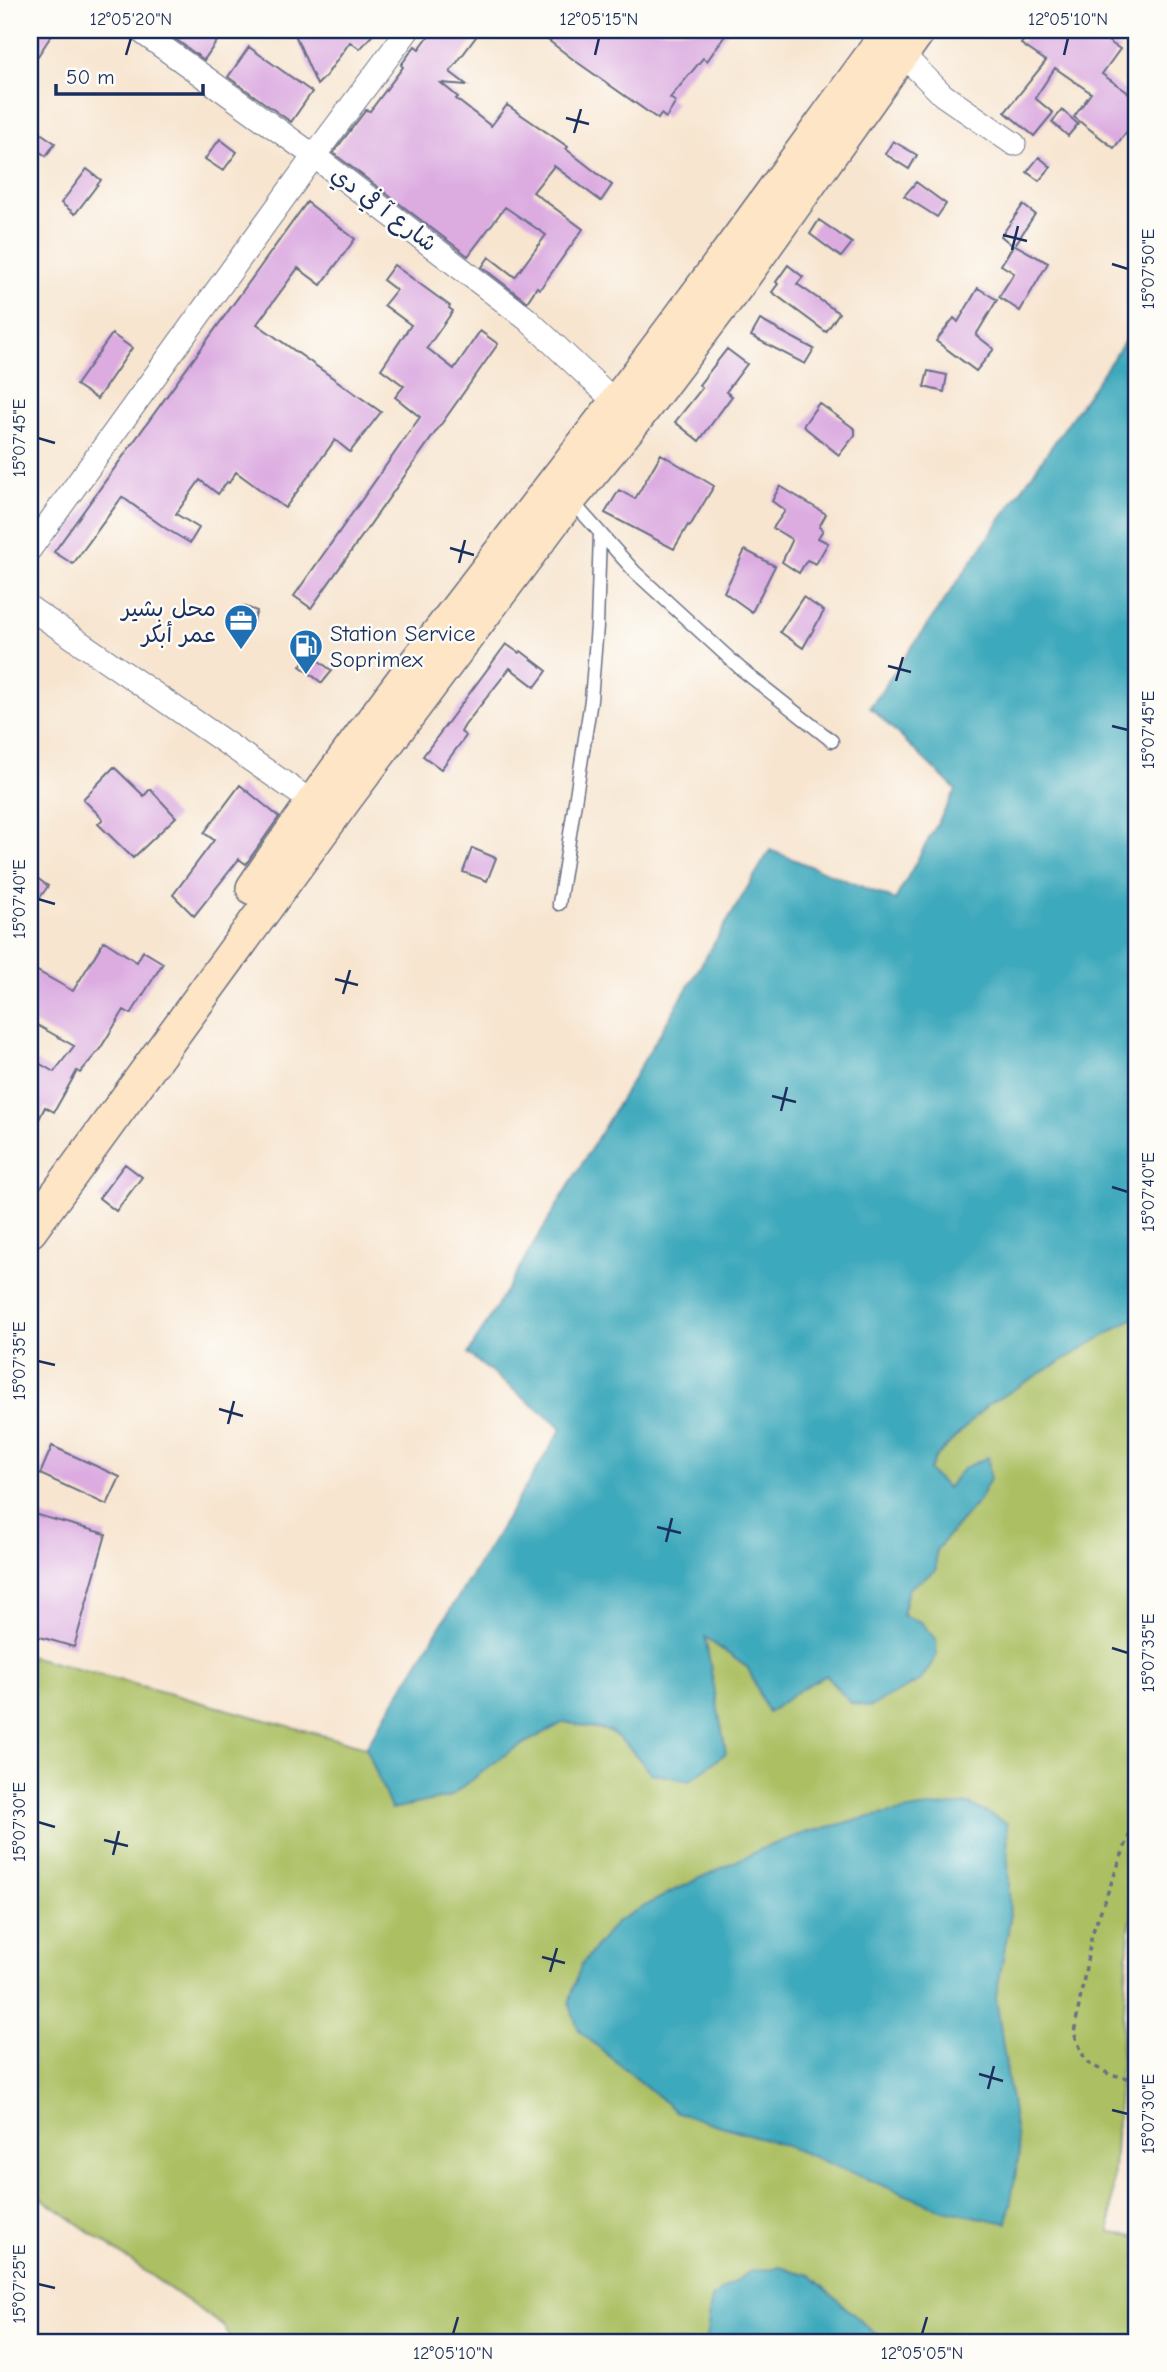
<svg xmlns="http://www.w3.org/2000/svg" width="1167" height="2372" font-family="'Comic Neue','Playpen Sans Arabic',sans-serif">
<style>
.green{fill:#acc063;stroke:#647860;stroke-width:2}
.water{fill:#3da9bc;stroke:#2c6c8d;stroke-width:2}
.building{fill:#dcace1}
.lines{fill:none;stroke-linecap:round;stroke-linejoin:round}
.service-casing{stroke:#686f86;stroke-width:15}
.minor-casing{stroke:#686f86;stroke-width:25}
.secondary-casing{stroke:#686f86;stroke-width:36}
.path{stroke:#686f86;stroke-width:3.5;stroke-dasharray:5 5;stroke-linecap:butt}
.service{stroke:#fff;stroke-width:12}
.minor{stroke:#fff;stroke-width:23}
.secondary{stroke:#fde5c5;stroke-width:33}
.ticks{fill:none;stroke:#1b2f5e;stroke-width:2.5}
.labels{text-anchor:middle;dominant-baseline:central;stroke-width:5;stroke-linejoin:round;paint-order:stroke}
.street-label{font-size:23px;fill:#1b2f5e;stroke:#fdfcf7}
.poi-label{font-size:23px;fill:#1b2f5e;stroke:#fdfcf7;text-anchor:end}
.neatline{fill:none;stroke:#1b2f5e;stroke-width:2.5}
.ticks-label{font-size:18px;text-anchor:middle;fill:#1b2f5e}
</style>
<rect width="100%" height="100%" fill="#fdfcf7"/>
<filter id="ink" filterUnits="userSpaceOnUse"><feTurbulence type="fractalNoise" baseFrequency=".0143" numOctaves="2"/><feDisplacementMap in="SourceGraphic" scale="14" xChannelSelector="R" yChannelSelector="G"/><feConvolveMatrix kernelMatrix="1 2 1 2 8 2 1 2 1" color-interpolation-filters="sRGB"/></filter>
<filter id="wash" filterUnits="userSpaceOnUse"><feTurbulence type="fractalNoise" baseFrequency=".00686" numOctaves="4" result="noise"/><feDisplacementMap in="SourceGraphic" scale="28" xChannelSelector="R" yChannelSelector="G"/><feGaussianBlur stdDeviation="1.57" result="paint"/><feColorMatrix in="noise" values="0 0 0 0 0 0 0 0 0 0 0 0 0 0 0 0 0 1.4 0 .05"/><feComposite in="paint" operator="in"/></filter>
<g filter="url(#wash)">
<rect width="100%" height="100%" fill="#f7e5d0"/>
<path class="green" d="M1137,1316V1895L1129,1930L1110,2233L1137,2236V2342H234L224,2327L30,2190V1656L366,1747L391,1809L449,1797L510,1751L564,1722L610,1731L628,1746L651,1772L726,1753L704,1637L748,1668L768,1713L802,1688L826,1674L835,1687L870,1707L892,1694L921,1622L902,1615L908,1588L936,1570V1550L979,1500L964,1468L947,1488L929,1471L935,1458L986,1406Z"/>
<path class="water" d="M1137,324V1316L986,1406L935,1458L929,1471L947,1488L964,1468L988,1457L990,1479L979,1500L936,1550V1570L908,1589L902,1615L921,1622L936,1640L937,1655L921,1680L870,1707L851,1703L826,1675L802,1688L768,1713L748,1668L705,1637L726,1753L689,1781L651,1773L628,1746L610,1731L564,1722L510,1751L449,1797L391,1809L366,1747L562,1428L468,1354L770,850L895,900L956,790L870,707Z
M970,1804L1007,1823L1010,1920L996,1997L1019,2155L1007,2223L943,2210L781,2144L678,2113L579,2031L569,2003L581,1965L617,1921L671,1892L766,1847L808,1832L874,1816L920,1808Z
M779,2267L810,2275L873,2332L889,2342H711L707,2337L711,2298L749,2272Z"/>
<g id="blocks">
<path class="building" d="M30,30H55L30,68Z
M163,30H200L217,41L204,60Z
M293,30H377L360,49L350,42L325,77L317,85Z
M433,30H481L450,72L467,85L441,83L458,97L456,99L491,126L507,105L568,147L566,149L612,185L601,201L554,166L533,192L583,229L540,289L537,287L527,302L482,267L489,257L515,277L546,235L505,207L468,256L333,153L366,110L370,111L403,67L401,65L415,46L419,49Z
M535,30H729L707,61L703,58L670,98L676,102L666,118L661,114L658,119L574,60Z
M1031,30H1091L1120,49L1102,74L1137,99V118L1114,148L1074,117L1091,93L1055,68L1035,98L1053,113L1034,136L1005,112L1046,61L1021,44Z
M249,47L312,92L291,122L228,77Z
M1062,110L1078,124L1068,136L1052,122Z
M39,132L55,143L46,156L30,145Z
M220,139L237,152L223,171L205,159Z
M893,141L917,155L909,169L885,154Z
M1039,157L1051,167L1039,181L1027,172Z
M87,169L101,180L75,214L61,203Z
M916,182L946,204L937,217L904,196Z
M307,202L355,239L321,285L298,268L257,324L381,412L350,452L335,440L285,508L236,472L229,483L227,482L218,494L200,480L176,514L199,528L190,543L165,528L122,497L73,564L54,552Z
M1023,205L1035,214L1015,245L1048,263L1020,311L999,297L1014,273L1001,265L1013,246L1001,236Z
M819,220L852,243L841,257L810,234Z
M394,265L450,306L449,308L453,311L427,348L454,369L480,331L498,344L311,608L294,596L420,417L395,397L404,386L381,369L411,325L384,305L396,290L383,280Z
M788,265L803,277L797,284L839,313L826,332L772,292L778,284L776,282Z
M978,288L997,300L976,335L994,349L976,371L936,341L954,318L958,322Z
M760,320L814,349L805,364L751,336Z
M112,334L132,348L97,399L76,385Z
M727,349L747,364L726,392L732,396L699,441L675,422L702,388L699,385Z
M928,371L947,375L944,392L924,387Z
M819,403L855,429V435L839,455L803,426Z
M661,454L714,486L690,526L688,525L674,549L605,513L619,490L635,499Z
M780,486L826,514L819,527L823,530L818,538L828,543L816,564L807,560L799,573L782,562L792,541L791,539L773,528L785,511L772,501Z
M745,550L775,566L752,612L724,592Z
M803,597L824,611L803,648L780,632Z
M243,606L257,611L252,625L234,618Z
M506,644L519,653L521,651L547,671L535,687L510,668L465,725L461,732L466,736L441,769L423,756Z
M310,654L332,671L322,683L300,666Z
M114,767L144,796L150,789L176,817L133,858L98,824L103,819L83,799Z
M240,785L279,817L246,864L239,859L194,916L173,895L214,840L204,833Z
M472,848L496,858L487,881L463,872Z
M30,873L48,886L30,912Z
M104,941L137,962L143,951L163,963L131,1014L124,1010L100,1049L80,1073L77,1071L54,1112L45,1107L30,1137V1058L54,1072L74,1046L30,1021V967L73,991Z
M125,1164L142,1177L116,1211L99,1198Z
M52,1446L120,1477L107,1505L40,1474Z
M30,1513L106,1534L74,1647L30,1634Z"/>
</g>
</g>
<g filter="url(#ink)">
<use href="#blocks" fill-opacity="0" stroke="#686f86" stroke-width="2"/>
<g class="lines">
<g class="service-casing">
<path id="service" d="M570,499L635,572L741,669L832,741
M559,904L591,700L597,626L600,533"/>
</g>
<g class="minor-casing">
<path id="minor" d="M139,30L314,156L527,319L626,412
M902,54L943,95L1014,144
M30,549L314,156L408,30
M30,608L312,802"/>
</g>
<g class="secondary-casing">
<path id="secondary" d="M253,888C366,722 491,565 613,406C708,283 798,156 890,30
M30,1231L346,798L570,499L635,420L739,283L919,30"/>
</g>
<path class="path" d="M1137,1815L1092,1934L1074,2033L1086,2062L1109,2074L1137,2080"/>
<use href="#service" class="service"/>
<use href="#minor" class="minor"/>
<use href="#secondary" class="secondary"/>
</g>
</g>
<path class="ticks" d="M126,55L131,38M595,55L599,38M1064,55L1068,38M566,118L589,124M574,133L581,109M1003,235L1027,241M1012,250L1018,226M1112,264L1128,269M38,438L55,443M450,548L474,555M459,563L465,540M888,666L911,672M896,681L903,657M1112,726L1128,730M38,899L55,904M335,979L358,985M343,994L350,970M772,1096L796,1102M781,1111L787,1087M1112,1187L1128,1192M38,1361L55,1365M219,1409L243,1416M228,1424L234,1401M657,1527L681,1533M666,1542L672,1518M1112,1648L1128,1653M38,1822L55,1827M104,1840L128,1846M113,1855L119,1831M542,1957L565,1963M550,1972L557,1948M979,2074L1003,2081M988,2089L994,2066M1112,2110L1128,2114M38,2284L55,2288M453,2334L458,2317M922,2334L927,2317"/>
<defs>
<g id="office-pin" transform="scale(1.75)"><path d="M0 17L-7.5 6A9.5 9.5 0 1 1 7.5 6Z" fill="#1f6fb2" stroke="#fdfcf7"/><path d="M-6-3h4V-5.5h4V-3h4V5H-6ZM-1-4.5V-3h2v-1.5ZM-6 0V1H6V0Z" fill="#fff"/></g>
<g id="fuel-pin" transform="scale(1.75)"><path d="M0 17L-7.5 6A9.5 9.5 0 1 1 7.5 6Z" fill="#1f6fb2" stroke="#fdfcf7"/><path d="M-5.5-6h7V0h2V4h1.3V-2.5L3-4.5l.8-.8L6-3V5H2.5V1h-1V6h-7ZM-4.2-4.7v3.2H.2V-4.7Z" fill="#fff"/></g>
</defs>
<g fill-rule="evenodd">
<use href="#office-pin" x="241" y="621"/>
<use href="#fuel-pin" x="306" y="646"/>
</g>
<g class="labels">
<g class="street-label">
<text transform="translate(384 209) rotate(37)">شارع آ في دي</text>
</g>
<g class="poi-label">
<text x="216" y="608">محل بشير<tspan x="216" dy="26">عمر أبكر</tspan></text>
<text x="330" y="633" text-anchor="start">Station Service<tspan x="330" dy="26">Soprimex</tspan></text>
</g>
</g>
<rect width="1167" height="2372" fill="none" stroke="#fdfcf7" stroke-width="77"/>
<path d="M56 84v10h147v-10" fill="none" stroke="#1b2f5e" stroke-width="3.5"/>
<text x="66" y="84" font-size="21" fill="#1b2f5e" stroke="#fdfcf7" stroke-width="5" paint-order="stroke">50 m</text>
<rect x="38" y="38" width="1090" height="2296" class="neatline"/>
<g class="ticks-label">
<text x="131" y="25">12°05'20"N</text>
<text x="599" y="25">12°05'15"N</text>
<text x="1068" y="25">12°05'10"N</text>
<text transform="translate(1148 269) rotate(-90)" y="6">15°07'50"E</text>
<text transform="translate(19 438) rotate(-90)" y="6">15°07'45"E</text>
<text transform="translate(1148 730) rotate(-90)" y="6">15°07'45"E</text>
<text transform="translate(19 899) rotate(-90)" y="6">15°07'40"E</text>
<text transform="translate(1148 1192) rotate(-90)" y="6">15°07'40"E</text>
<text transform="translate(19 1361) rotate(-90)" y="6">15°07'35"E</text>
<text transform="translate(1148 1653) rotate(-90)" y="6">15°07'35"E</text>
<text transform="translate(19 1822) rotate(-90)" y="6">15°07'30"E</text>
<text transform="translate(1148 2114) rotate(-90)" y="6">15°07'30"E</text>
<text transform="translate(19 2284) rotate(-90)" y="6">15°07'25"E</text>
<text x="453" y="2359">12°05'10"N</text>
<text x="922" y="2359">12°05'05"N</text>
</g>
</svg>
